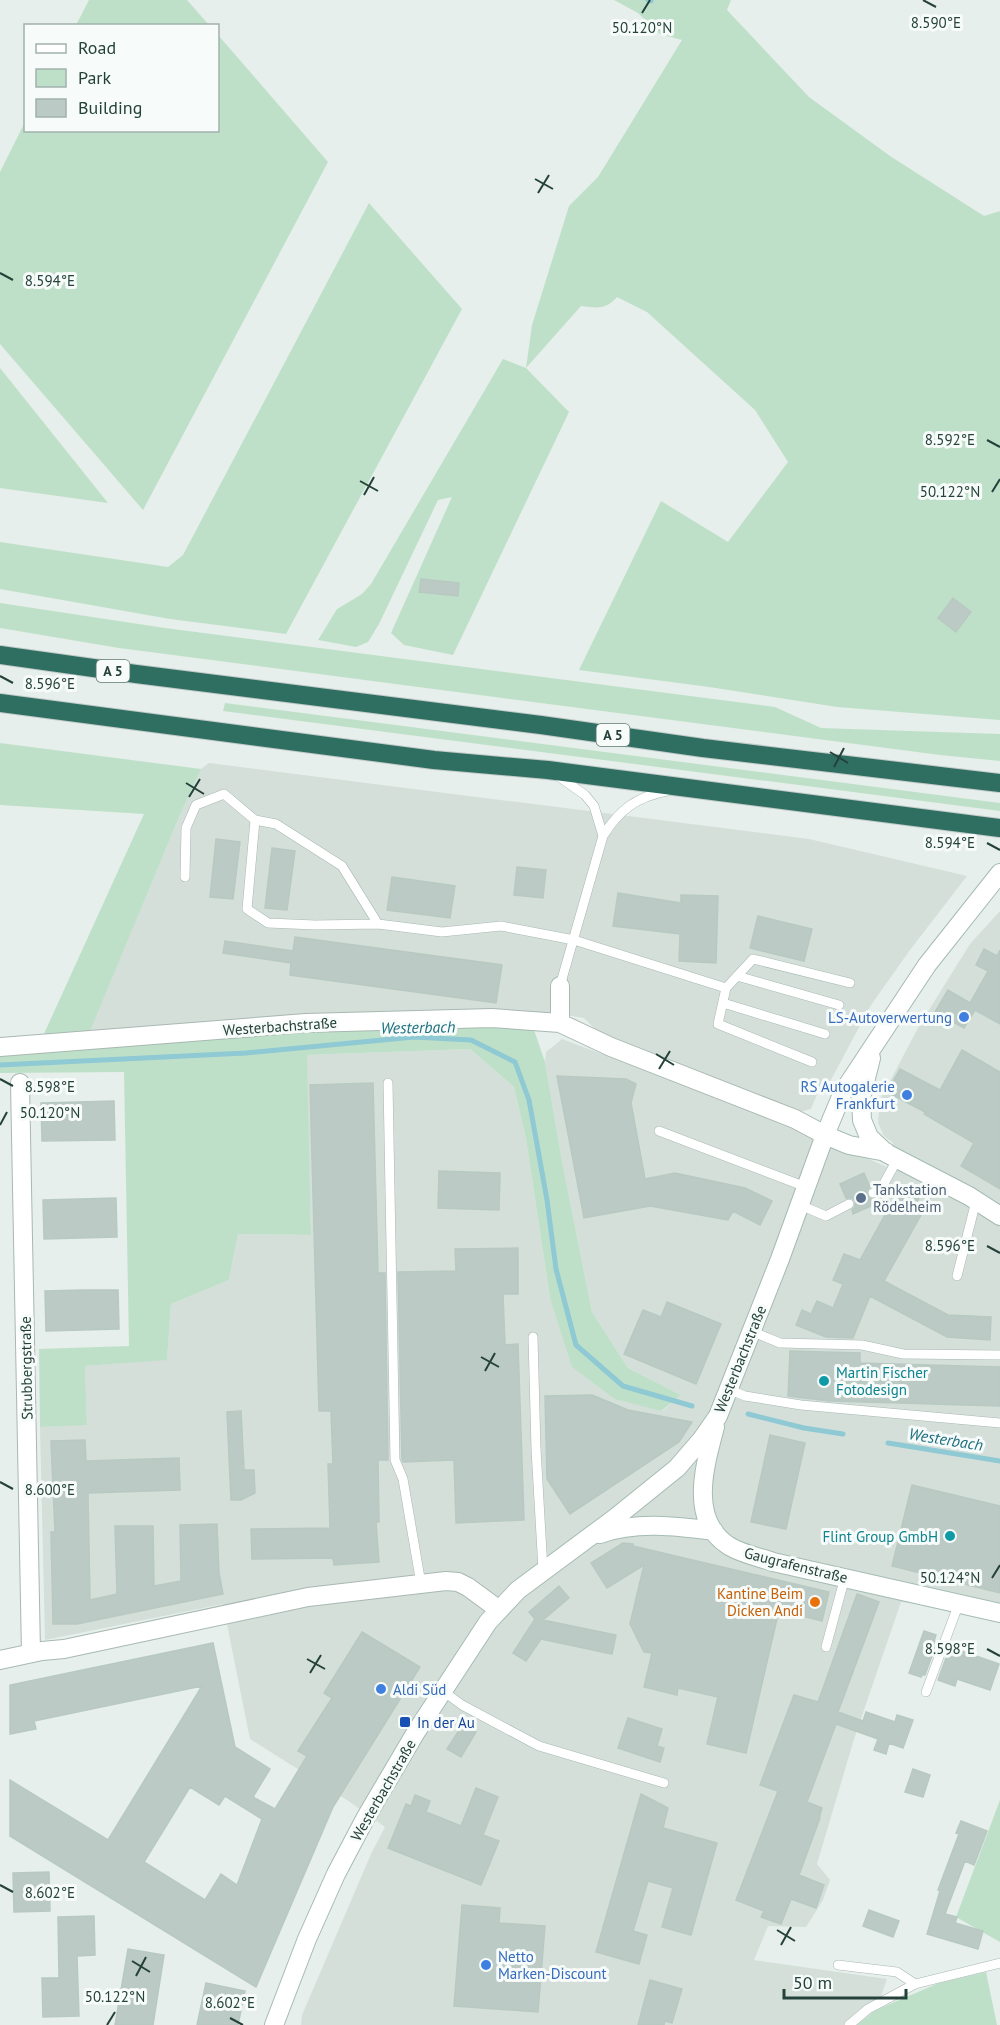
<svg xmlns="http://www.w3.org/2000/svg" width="1000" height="2025" font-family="'PT Sans',sans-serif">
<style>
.built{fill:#d4dfda}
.green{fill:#bfe0c8}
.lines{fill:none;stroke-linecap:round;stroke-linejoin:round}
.stream{stroke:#8ec9d4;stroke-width:5}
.building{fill:#bbcac4;stroke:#b8c9c2;stroke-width:1.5;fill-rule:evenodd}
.lane-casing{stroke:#a8b8b2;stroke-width:10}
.street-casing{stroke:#a8b8b2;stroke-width:20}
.secondary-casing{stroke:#a4bbb3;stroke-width:20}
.highway-casing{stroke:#c2cac8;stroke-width:20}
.lane{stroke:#fff;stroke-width:9}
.street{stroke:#fff;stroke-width:18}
.secondary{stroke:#fff;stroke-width:18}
.highway{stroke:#2f6f62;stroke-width:18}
.ticks{fill:none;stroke:#24423a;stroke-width:2}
.shop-dot{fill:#3f7fe0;stroke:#f7fbf9;stroke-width:2}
.service-dot{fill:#5c6f8a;stroke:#f7fbf9;stroke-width:2}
.culture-dot{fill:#0f9aa8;stroke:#f7fbf9;stroke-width:2}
.food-dot{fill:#e8710a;stroke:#f7fbf9;stroke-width:2}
.transit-dot{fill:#1a4fb4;stroke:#f7fbf9;stroke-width:2}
.labels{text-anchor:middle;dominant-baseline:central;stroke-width:6;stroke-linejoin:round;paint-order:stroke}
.shield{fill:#f7fbf9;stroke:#637a73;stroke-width:1.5}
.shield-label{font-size:14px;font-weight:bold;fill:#24423a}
.shop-label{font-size:15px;fill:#366cbe;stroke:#f7fbf9;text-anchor:end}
.street-label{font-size:15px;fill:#24423a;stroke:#f7fbf9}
.service-label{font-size:15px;fill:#4e5e75;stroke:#f7fbf9;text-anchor:start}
.culture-label{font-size:15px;fill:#0d838f;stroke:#f7fbf9;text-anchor:start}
.food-label{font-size:15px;fill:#c56008;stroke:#f7fbf9;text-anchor:end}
.transit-label{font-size:15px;fill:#164399;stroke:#f7fbf9;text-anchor:start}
.water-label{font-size:16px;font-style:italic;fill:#1c6f80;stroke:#f7fbf9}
.ticks-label{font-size:15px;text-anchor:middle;fill:#24423a;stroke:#f7fbf9;stroke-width:6;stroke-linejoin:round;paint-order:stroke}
</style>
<rect width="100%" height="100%" fill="#e6efeb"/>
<path class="built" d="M209,763L809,839L967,876L910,950L871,1005L826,1089L818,1092L811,1109L800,1112L598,1032L584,1018L548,1012L89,1032L180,815L201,769Z
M1000,911V1614L901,1602L854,1739L817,1864L830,1880L823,1900L806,1927L768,1926L754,1960L887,1979L876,2010L857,2025H301L302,2015L371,1854L385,1827L350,1802L250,1739L223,1604L45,1640L40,1427L87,1424L85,1366L167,1359L171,1304L229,1280L238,1234L311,1235L306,1055L470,1049L514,1087L526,1139L550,1298L662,1411L681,1395L628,1368L592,1312L562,1161L545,1062L546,1052L562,1039L793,1126L887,1167L893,1143L884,1136L878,1123L880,1100L919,1026L970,944Z"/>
<path class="green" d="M89,0H187L209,25H76Z
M614,0H731L727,10L809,97L890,156L984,216L1000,211V720L837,707L709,687L579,670L661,501L728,542L788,462L755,410L647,312L617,297C606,310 596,308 581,306L526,368L569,412L453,655L404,645L391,633L452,497L438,500L379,624L368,642L356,647L318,640L337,609L362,594L371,584L503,359L526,368L532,325L569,206L598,177L682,40L660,34L638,13Z
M218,35L328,162L143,510L0,344V172L25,122L26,130H218Z
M369,203L462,309L286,634L170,619L0,589V542L168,567L183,555Z
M0,368L108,503L0,488Z
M0,603L165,628L775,707L821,728L1000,734V761L940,755L119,648L0,628Z
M225,703L1000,803V811L223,711Z
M0,743L201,769L180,815L90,1031L532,1024L545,1062L562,1161L592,1312L628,1368L681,1395L661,1411L615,1399L572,1367L550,1298L526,1139L514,1087L470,1049L307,1055L311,1235L238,1234L229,1280L171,1304L167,1360L85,1366L87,1425L40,1427L39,1349L129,1346L124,1072L0,1073V1039L43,1036L144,814L0,805Z
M1000,1800V1942L956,1917Z
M986,1972L997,2025H857L876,2010L939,1983Z"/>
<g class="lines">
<path class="stream" d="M648,0L651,1
M0,1065L246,1053L414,1037L471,1040L515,1062L529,1100L547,1200L556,1269L576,1345L623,1386L692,1406
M748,1414L804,1428L843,1434
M888,1443L1000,1461"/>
</g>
<path class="building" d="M421,579L459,583L458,596L419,592Z
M953,598L971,612L956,632L938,618Z
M216,839L240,842L233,899L210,897Z
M272,848L295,851L287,910L265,908Z
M517,867L546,870L543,898L514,895Z
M392,877L455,886L450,918L387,910Z
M618,893L681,903V895L718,896L716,963L679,961L680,934L613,926Z
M758,916L812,929L804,961L750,948Z
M295,937L502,965L496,1003L290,975L291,963L223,953L225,941L293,951Z
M984,949L997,956L1000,950V1024L975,1010L964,1028L935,1012L948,990L970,1003L988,971L976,965Z
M962,1050L1000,1072V1189L961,1166L974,1143L924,1114L925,1112L887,1092L900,1069L940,1090Z
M557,1076L626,1079L636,1084L631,1103L645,1179L675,1173L745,1188L772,1201L760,1225L733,1211L728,1220L650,1206L584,1218Z
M373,1083L378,1273H385L388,1460H378L379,1522H376L379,1562L334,1565L333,1558L252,1559L251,1529L330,1528L328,1464H333L331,1411H319L310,1085Z
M114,1101L115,1140L42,1141L41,1103Z
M439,1171L500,1173L499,1210L438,1208Z
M864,1173L870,1187L867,1190V1195L870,1199H876L878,1203L853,1214L852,1210L855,1207V1201L852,1198H846L840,1184Z
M901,1186L920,1196L913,1210L921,1215L884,1281L948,1315L991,1317L990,1340L947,1337L870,1296L853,1338L826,1337L796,1325L802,1310L811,1314L817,1301L833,1308L843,1284L833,1280L844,1254L860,1260Z
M116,1198L117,1237L44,1239L43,1200Z
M518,1248V1294H503L505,1345L518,1344L524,1520L456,1523L454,1460L403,1462L402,1459L398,1272L456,1271L455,1249Z
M82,1290H118L119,1329L46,1331L45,1291Z
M667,1302L721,1324L696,1384L624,1354L643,1310L661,1317Z
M790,1351L860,1353V1363L1000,1367V1406L830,1401L788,1396Z
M592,1395L628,1410L692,1422L679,1442L570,1514L547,1479L545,1396Z
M241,1411L244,1470H254L255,1493L241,1500H231L227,1412Z
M770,1435L805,1443L786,1529L751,1522Z
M85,1440L86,1461L179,1458L180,1490L88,1493L90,1600L117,1594L115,1526H153L154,1586L181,1581L180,1525L217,1524L219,1573L223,1594L77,1624H53L51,1532H55L51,1441Z
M912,1485L1000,1506V1593L892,1566Z
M623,1543L633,1544V1546L829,1592L822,1621L779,1610L746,1753L707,1744L718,1697L678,1688L677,1695L644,1687L652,1653L644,1652L630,1624L644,1565L607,1588L591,1563Z
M559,1586L569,1598L543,1620L616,1635L612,1654L541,1639L526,1661L513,1653L535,1619L529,1612Z
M857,1594L879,1602L838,1712L863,1721L866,1712L895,1722L897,1715L913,1720L903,1748L889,1743L886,1754L874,1750L878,1739L836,1724L807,1802L822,1808L819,1818H820L799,1875L824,1885L816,1908L791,1899L781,1924L761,1917L764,1911L736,1900L778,1791L760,1785L794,1695L818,1702Z
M924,1631L936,1635L934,1641L937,1642L925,1675H922L921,1677L909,1673Z
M362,1632L420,1667L333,1807L256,1987L10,1836V1780L108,1840L202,1686L34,1721L36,1729L10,1734V1685L213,1643L235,1747L270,1769L253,1797L275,1809L307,1756L298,1751L332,1698L324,1693ZM190,1787L219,1805L225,1796L262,1819L237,1885L221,1874L205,1900L144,1862Z
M950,1647L999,1664L990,1690L957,1679L955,1686L938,1680Z
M628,1718L662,1729L657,1746L664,1748L660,1762L618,1748Z
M463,1724L476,1732L461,1757L447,1749Z
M913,1769L930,1775L923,1797L905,1792Z
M476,1788L498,1797L483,1835L499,1841L481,1885L388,1848L406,1804L411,1806L415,1795L430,1801L426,1812L461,1826Z
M641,1794L668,1808L663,1828L717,1843L691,1935L662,1927L673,1888L648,1881L633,1931L647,1935L639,1964L596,1952Z
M961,1821L987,1831L974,1865L965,1861L945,1914L957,1917L955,1923L983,1931L978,1949L927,1934L940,1891L938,1890L959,1834L956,1833Z
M49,1872L50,1911L14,1912L13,1873Z
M462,1905L500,1908L499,1923L545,1926L538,2012L454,2006Z
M869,1910L899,1921L893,1937L863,1926Z
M94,1916L95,1955L77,1956L79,2016L43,2017L42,1978H59L58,1917Z
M128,1949L164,1955L153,2025H115Z
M650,1980L682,1989L672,2023L665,2021L664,2025H638Z
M206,1983L245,1991L238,2025H197Z"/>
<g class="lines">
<g class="lane-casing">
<path id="lane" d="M558,776L585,795L594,806L603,836
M185,877L186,828L196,805L224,794L255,820
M378,924L315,925L268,923L247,909L255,820L276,824L342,866L378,924L442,932L501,926L574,940L726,988L718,1024L812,1062
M737,976L839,1005
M560,986L603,836C619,810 636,797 667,791
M726,988L753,959L850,983
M723,1003L825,1034
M388,1083L395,1460L403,1479L421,1584
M659,1131L806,1187
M873,1193L881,1189L898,1158
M800,1205L826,1216L849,1204
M957,1276L976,1201
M751,1331L780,1343L862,1345L903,1354L1000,1355
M533,1337L536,1449L543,1570
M728,1389L745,1396L801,1405L1000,1423
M826,1647L845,1577
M443,1691L462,1705L539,1746L664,1783
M926,1692L959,1603
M838,1965L897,1972L915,1984
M849,2025L868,2009L915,1984L1000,1963"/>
</g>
<g class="street-casing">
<path id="street" d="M560,986V1023
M0,1047L306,1023L492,1018L560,1023L611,1047L795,1119L825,1135
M20,1083L31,1653
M0,1660L42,1651L64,1649L308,1597L446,1581L458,1582L468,1587L498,1609"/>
</g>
<g class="secondary-casing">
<path id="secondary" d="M871,1058L861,1098L862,1120L869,1137L886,1153L969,1196L1000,1216
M825,1135L849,1145L886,1152
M715,1427C705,1465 688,1520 729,1546C742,1554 759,1557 773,1562L1000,1613
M600,1534C635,1521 677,1526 714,1531
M274,2025L307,1939L336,1874L366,1817L416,1732L488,1622L518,1590L615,1518L677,1468L702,1439L718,1416L780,1259L825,1135L843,1092L927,965L1000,873"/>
</g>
<g class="highway-casing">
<path id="highway" d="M0,655L136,674L541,725L703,748L1000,783
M0,703L434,760L548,770L1000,828"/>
</g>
<use href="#lane" class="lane"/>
<use href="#street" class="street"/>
<use href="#secondary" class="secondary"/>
<use href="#highway" class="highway"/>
</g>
<path class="ticks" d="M923,0L936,7M642,13L650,0M535,179L553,189M538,193L549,175M0,273L13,280M987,440L1000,447M360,481L378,491M992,492L1000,479M364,495L374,477M0,676L13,683M830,752L848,763M834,767L844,748M186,783L204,794M189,797L200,779M987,843L1000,850M656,1054L674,1065M659,1069L670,1051M0,1079L13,1086M0,1125L7,1112M987,1246L1000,1253M481,1357L499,1367M485,1371L495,1353M0,1482L13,1489M992,1578L1000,1565M987,1649L1000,1656M307,1659L325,1669M310,1673L321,1655M0,1885L13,1892M777,1930L795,1941M781,1945L791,1927M132,1961L150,1972M136,1976L146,1957M230,2018L243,2025M107,2025L115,2012"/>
<g class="shop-dot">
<circle cx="964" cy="1017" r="6"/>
<circle cx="907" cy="1095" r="6"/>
<circle cx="381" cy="1689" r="6"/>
<circle cx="486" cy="1965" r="6"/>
</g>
<circle class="service-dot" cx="861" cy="1198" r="6"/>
<g class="culture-dot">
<circle cx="824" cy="1381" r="6"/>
<circle cx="950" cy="1536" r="6"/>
</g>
<circle class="food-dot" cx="815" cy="1602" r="6"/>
<rect class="transit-dot" x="399" y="1716" width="12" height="12" rx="3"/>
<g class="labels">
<g class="shield">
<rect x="96.5" y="660" width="33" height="22" rx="4.5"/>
<rect x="596.5" y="724" width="33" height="22" rx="4.5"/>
</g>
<g class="shield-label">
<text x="113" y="671">A 5</text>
<text x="613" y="735">A 5</text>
</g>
<g class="shop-label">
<text x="952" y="1017">LS-Autoverwertung</text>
<text x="895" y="1086">RS Autogalerie<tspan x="895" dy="17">Frankfurt</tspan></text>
<text x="393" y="1689" text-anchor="start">Aldi Süd</text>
<text x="498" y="1956" text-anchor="start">Netto<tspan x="498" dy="17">Marken-Discount</tspan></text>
</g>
<g class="street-label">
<text transform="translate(280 1026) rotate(-4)">Westerbachstraße</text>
<text transform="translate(740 1359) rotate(-68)">Westerbachstraße</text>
<text transform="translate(26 1368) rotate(-91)">Strubbergstraße</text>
<text transform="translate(796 1565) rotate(14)">Gaugrafenstraße</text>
<text transform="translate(383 1790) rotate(-60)">Westerbachstraße</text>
</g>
<g class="service-label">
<text x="873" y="1189">Tankstation<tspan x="873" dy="17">Rödelheim</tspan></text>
</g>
<g class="culture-label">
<text x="836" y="1372">Martin Fischer<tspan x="836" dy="17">Fotodesign</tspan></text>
<text x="938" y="1536" text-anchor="end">Flint Group GmbH</text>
</g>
<g class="food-label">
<text x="803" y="1593">Kantine Beim<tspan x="803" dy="17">Dicken Andi</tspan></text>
</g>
<g class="transit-label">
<text x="417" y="1722">In der Au</text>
</g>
<g class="water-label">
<text transform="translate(418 1027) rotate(-1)">Westerbach</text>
<text transform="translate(946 1439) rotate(9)">Westerbach</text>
</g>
</g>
<g class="ticks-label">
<text x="936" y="28">8.590°E</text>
<text x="642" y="33">50.120°N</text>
<text x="50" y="286">8.594°E</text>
<text x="950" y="445">8.592°E</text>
<text x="950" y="497">50.122°N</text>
<text x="50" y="689">8.596°E</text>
<text x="950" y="848">8.594°E</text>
<text x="50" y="1092">8.598°E</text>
<text x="50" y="1118">50.120°N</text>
<text x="950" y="1251">8.596°E</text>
<text x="50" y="1495">8.600°E</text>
<text x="950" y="1583">50.124°N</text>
<text x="950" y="1654">8.598°E</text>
<text x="50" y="1898">8.602°E</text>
<text x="115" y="2002">50.122°N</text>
<text x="230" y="2008">8.602°E</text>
</g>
<rect x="24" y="24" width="195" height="108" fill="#f7fbf9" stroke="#a3b1ad" stroke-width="1.5"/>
<rect x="36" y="44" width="30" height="9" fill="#ffffff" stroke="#a3b1ad" stroke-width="1.5"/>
<text x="78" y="54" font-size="18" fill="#24423a">Road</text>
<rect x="36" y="69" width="30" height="18" fill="#bfe0c8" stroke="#a3b1ad" stroke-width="1.5"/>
<text x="78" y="84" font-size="18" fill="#24423a">Park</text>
<rect x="36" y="99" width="30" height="18" fill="#bbcac4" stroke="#a3b1ad" stroke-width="1.5"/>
<text x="78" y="114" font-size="18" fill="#24423a">Building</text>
<path d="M784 1989v9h122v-9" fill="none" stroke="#24423a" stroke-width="3"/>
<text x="793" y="1989" font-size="18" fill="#24423a" stroke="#f7fbf9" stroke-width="4.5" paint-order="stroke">50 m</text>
</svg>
